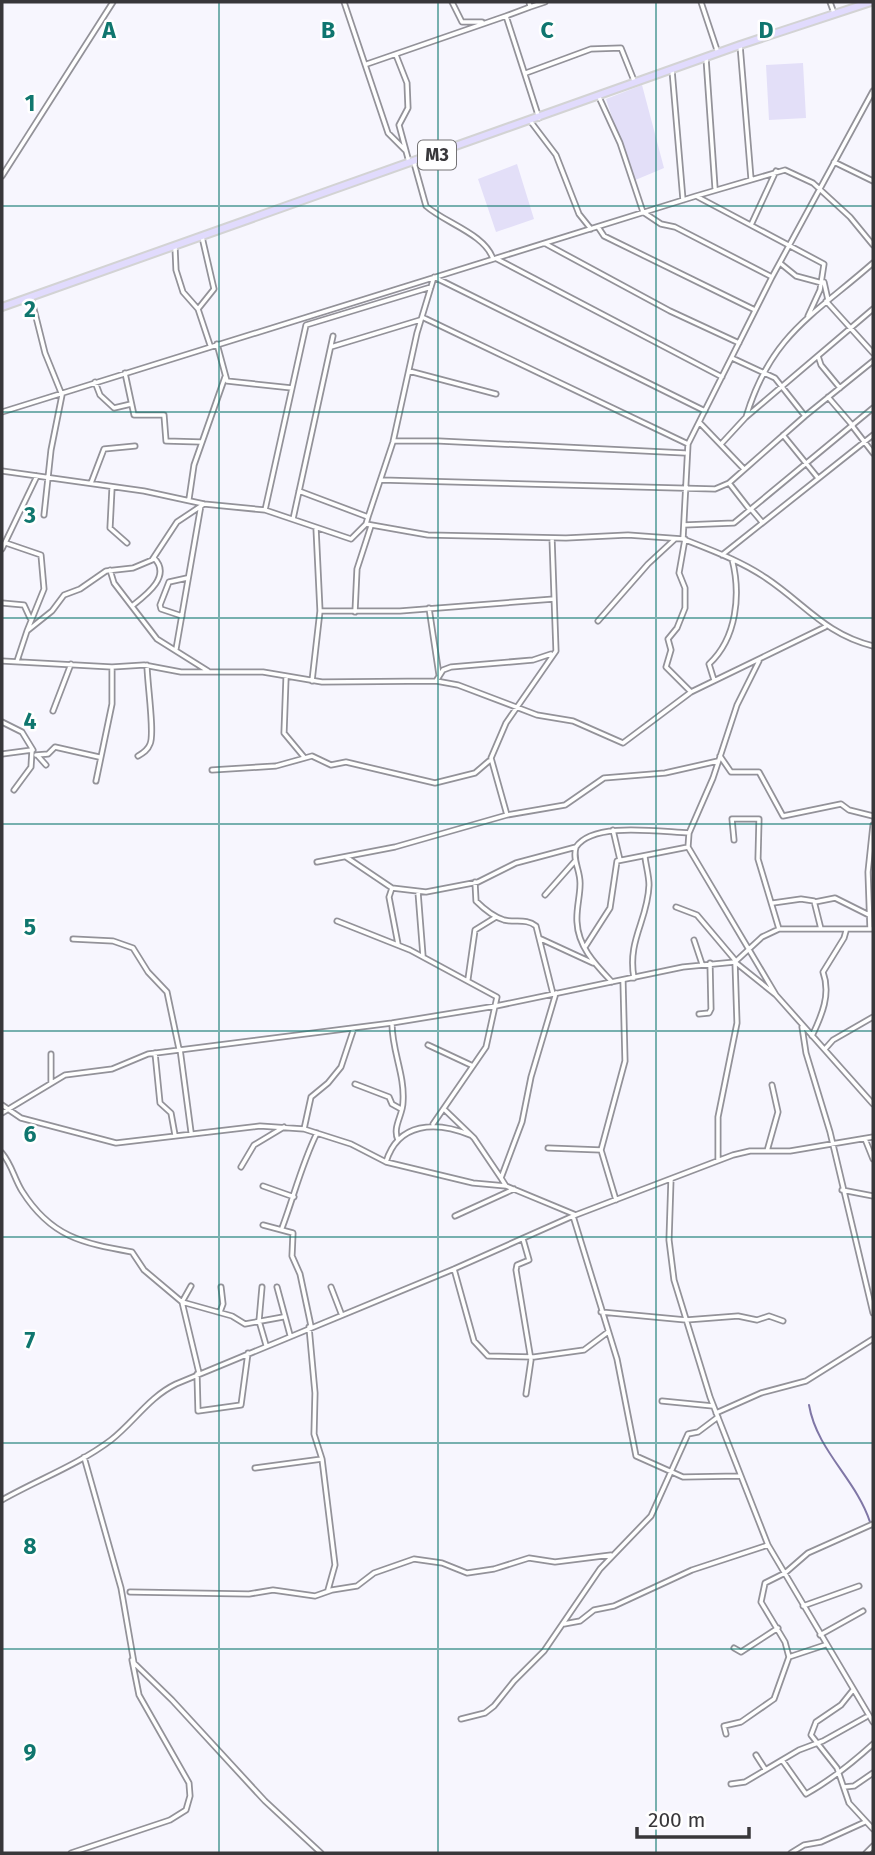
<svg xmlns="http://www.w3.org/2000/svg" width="875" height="1855" font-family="'Fira Sans',sans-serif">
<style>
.green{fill:#e3dff8}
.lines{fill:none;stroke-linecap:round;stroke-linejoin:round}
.stream{stroke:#8077a6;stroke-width:2}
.street-casing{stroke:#939299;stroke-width:7}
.primary-casing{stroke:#d3d3d4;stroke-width:10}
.street{stroke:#fff;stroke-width:3.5}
.primary{stroke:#e1dbfd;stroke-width:6}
.grid{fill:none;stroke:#0f766e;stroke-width:2;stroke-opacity:0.55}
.labels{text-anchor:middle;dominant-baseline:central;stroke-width:5;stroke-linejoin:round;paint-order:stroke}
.shield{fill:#fff;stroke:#747375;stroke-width:2}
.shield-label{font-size:18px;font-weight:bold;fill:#38373a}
.grid-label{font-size:23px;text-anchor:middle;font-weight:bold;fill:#0f766e;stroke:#fff;stroke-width:5;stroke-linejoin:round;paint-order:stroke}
</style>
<rect width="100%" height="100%" fill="#f7f6fe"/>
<path class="green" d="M803,63L806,118L769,120L766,65Z
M642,85L664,168L633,181L606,99Z
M517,164L534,219L496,232L478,179Z"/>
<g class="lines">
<path class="stream" d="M809,1405C817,1451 856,1479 870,1522
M872,1526L873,1529"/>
<g class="street-casing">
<path id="street" d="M344,2L388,133L405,150
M452,2L462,22H482
M529,2L530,7L506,16L539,118
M701,2L718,53
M830,2L834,13
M530,7L545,2
M740,45L751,179
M396,55L407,83L408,108L399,125L409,162
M706,58L715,188
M367,64L506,16
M672,70L683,200
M526,73L591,49L621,48L635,83
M873,91L772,277L688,444L683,539C711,550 741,561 766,578C805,604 825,634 873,646
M598,95L620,143L643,212L661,224L675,227L772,277
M531,122L556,155L579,214L591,229
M834,162L873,181
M414,163L426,206C445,223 485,234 493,259
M2,176L113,2
M696,196L785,170L813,183L850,217L873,245
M751,225L776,171
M598,227L604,236L755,310
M546,244L670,311L739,343
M175,247L176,270L183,292L198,309L210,345
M497,259L722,377
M780,263L796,276L822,283
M824,282L828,300
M31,297L45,353L62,395L51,450L44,515
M826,301L873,353
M198,309L214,289L202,237
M422,317L688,444
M217,344L227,381L292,388
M331,347L420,320
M818,356L821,365L840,388
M732,358L775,378L805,416
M409,371L496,394
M125,373L134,415H164L166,441L201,442
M95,382L100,395L114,408L131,404
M828,397L853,426
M2,412L696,196L824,264L820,290L808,316
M746,417C771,334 814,315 873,263
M700,423L744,469
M853,427L873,453
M783,435L818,478
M394,441H439L685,453
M722,443L746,417L873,309
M2,471L144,491L204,504L265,510L351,539L366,524
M381,480L715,489L729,483L805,416L873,361
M91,483L104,449L135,446
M729,483L750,510
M112,488L110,528L127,543
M299,491L368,517L366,524
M189,499L194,465L225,377
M751,509L762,522
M265,510L306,325L431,287
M368,517L393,442L417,333L434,277L705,411
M293,519L333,336
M366,524L428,535L566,538L628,535L683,539
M684,525L734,523L873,408
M685,539L679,573L685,588V608L677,628L668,639L671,650L666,667L691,692
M6,543L41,555L44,589L27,631
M2,549L37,476
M722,555L873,435
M110,570L114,583L157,639L208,671
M2,603L24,605L30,618
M132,606C146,595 172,576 154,558
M429,608L439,675
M320,611H400L554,599
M355,612L357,569L371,526
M182,616L161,609L160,605L169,582L187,578
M598,621L648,564L675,539
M176,649L201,505
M2,661L112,667L144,665L181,672H263L322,682L436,681L458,685L537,715L573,721L623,743L691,692L825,627
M17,661L27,631L52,611L64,595L80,589L106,571L133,568L152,560L177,522L204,504
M759,661L737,705L713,778L689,833L688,847L776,995L873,1104
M286,678L284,733L304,757
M714,680L709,664C737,638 741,594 732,559
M312,681L320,611L316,528
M436,681L443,670L451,667L533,660L551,654
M53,711L71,664
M2,722L22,732L33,750
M2,754L32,750L31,767L14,790
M36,755L48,754L55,747L99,757
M38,756L46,765
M138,756C143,753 148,750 150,744C155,734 147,682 147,665
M720,756L731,772H759L783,816L841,804L849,810L873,816
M212,770L276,766L312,756L331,765L346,762L435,783L475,773L489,761
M96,781L112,704V667
M507,815L491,758L506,723L556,651L552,538
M613,830L620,860
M734,840L732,819H759L758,859L779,929
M576,847C572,861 581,871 580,885C580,896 576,910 577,922C578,947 596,965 612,982
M346,857L392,888L426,892L478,882L516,863L576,847C593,821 661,832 689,833
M317,862L395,847L507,815L565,805L604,778L665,773L718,761
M475,882L476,901C483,908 494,917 504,920C516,923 526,918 536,926L553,994
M392,888L389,897L398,944
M418,892L423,956
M545,895L575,861
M815,902L835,898L869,915
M773,903L801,899L814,901L821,929
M676,907L697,915L735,960
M337,921L410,950L497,997L486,1047L433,1124
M870,929L868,872L873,825
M73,939L113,941L133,948L148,972L167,992L179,1049
M541,939L593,963
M694,940L702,964
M585,947L610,908L617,861L688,847
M634,978C627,940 648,920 649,885C649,876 646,866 645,857
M468,979L475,930L496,917
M699,1014L709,1013L711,1009L710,963
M392,1024C392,1051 405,1075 403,1102C403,1115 392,1127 398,1140
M802,1027L806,1053L830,1132L873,1313
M812,1036C822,1015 831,994 823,972L844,938L846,931
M428,1045L473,1066
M180,1049L191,1132
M825,1049L833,1040L873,1017
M155,1053L160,1103L171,1113L175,1135
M51,1054V1082
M355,1084L389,1097L392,1104L401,1109
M2,1105L21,1118L116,1143L260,1126L304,1129L351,1144L386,1162L473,1183L506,1186L576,1215
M445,1110L474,1138L501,1178
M2,1113L65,1075L112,1069L148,1054L392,1023L496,1006L683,967L735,962L776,995
M304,1129L311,1097L328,1083L341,1067L354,1028
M865,1139L873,1159
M548,1148L601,1150
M767,1151L778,1112L772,1085
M2,1153C12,1165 14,1178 22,1191C51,1237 82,1243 132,1252L144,1270L182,1302L199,1373
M718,1160V1117L737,1023L735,962L762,937L779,929H873
M386,1162C398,1122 436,1121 470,1135
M241,1167L254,1145L284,1127
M671,1179L669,1240L674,1280L710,1397L768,1545L873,1722
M263,1186L294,1197
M506,1186L501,1178L522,1122L531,1077L556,993
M842,1190L873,1196
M616,1200L601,1150L625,1061L623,981
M455,1216L514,1189
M573,1216L617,1359L636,1456L683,1477L740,1476
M263,1225L293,1233L292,1256L300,1274L311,1326
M282,1228C294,1196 302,1163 317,1133
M523,1239L529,1260L517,1265L516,1270L531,1360L526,1394
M454,1269L474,1341L488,1356L534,1357L584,1350L608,1332
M191,1286L182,1302L232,1316L245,1324L283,1317
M262,1287L259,1321L266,1345
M277,1287L290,1335
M331,1287L341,1313
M220,1312L223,1304L221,1287
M601,1312L686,1320L738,1316L757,1320L769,1316L783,1321
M309,1327L315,1393L314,1434L322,1459L335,1565L328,1590
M197,1374L198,1411L241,1405L248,1353
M662,1401L713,1406
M716,1413L761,1393L806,1381L873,1339
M84,1457L121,1588L134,1663L172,1700L265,1801L321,1853
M255,1468L322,1459
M2,1500C37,1480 78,1465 111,1440C134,1422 149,1397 176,1384L454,1269L573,1216L733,1155L750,1151H790L873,1137
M130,1592L249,1594L273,1590L315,1596L332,1590L357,1586L374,1573L414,1559L442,1563L467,1573L494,1569L529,1558L555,1562L611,1555
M803,1606L859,1586
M564,1624L580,1621L594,1610L614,1606L692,1570L768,1545
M820,1635L863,1611
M734,1648L741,1652L778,1628
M789,1657L825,1645
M853,1690L841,1705L816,1722L811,1735L837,1768L849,1803L873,1829
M461,1719L485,1713L494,1706L514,1681L544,1651L600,1569L651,1516L688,1434L698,1432L718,1417
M726,1734L724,1726L741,1722L774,1699L789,1657L785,1642L761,1602L765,1583L785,1573L808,1553L873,1524
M756,1755L765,1769
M782,1760L806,1794C831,1780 852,1763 873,1744
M731,1784L745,1782L799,1750L823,1741L866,1717
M844,1787L854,1786L873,1773
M71,1853L170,1820L186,1810L190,1796L189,1783L139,1695L132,1660
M791,1853L804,1845L821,1842L865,1822
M866,1853L873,1846"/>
</g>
<g class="primary-casing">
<path id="primary" d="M2,307L740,45L871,2"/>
</g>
<use href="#street" class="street"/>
<use href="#primary" class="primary"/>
</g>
<path class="grid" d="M219,2V1853M438,2V1853M656,2V1853M2,206H873M2,412H873M2,618H873M2,824H873M2,1031H873M2,1237H873M2,1443H873M2,1649H873"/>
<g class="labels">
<rect class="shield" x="418" y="140.5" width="38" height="29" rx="5"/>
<g class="shield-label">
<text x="437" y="155">M3</text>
</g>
</g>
<g class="grid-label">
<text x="109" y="38">A</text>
<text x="328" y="38">B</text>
<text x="547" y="38">C</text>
<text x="766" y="38">D</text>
<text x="30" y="111">1</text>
<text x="30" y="317">2</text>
<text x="30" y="523">3</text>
<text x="30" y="729">4</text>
<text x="30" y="935">5</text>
<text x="30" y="1142">6</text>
<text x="30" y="1348">7</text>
<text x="30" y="1554">8</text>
<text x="30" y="1760">9</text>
</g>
<rect width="875" height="1855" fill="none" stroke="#38373a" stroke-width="7"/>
<path d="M637 1827v10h112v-10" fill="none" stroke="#38373a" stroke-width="3.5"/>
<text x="648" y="1827" font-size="21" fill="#38373a" stroke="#ffffff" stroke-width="5" paint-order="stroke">200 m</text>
</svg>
